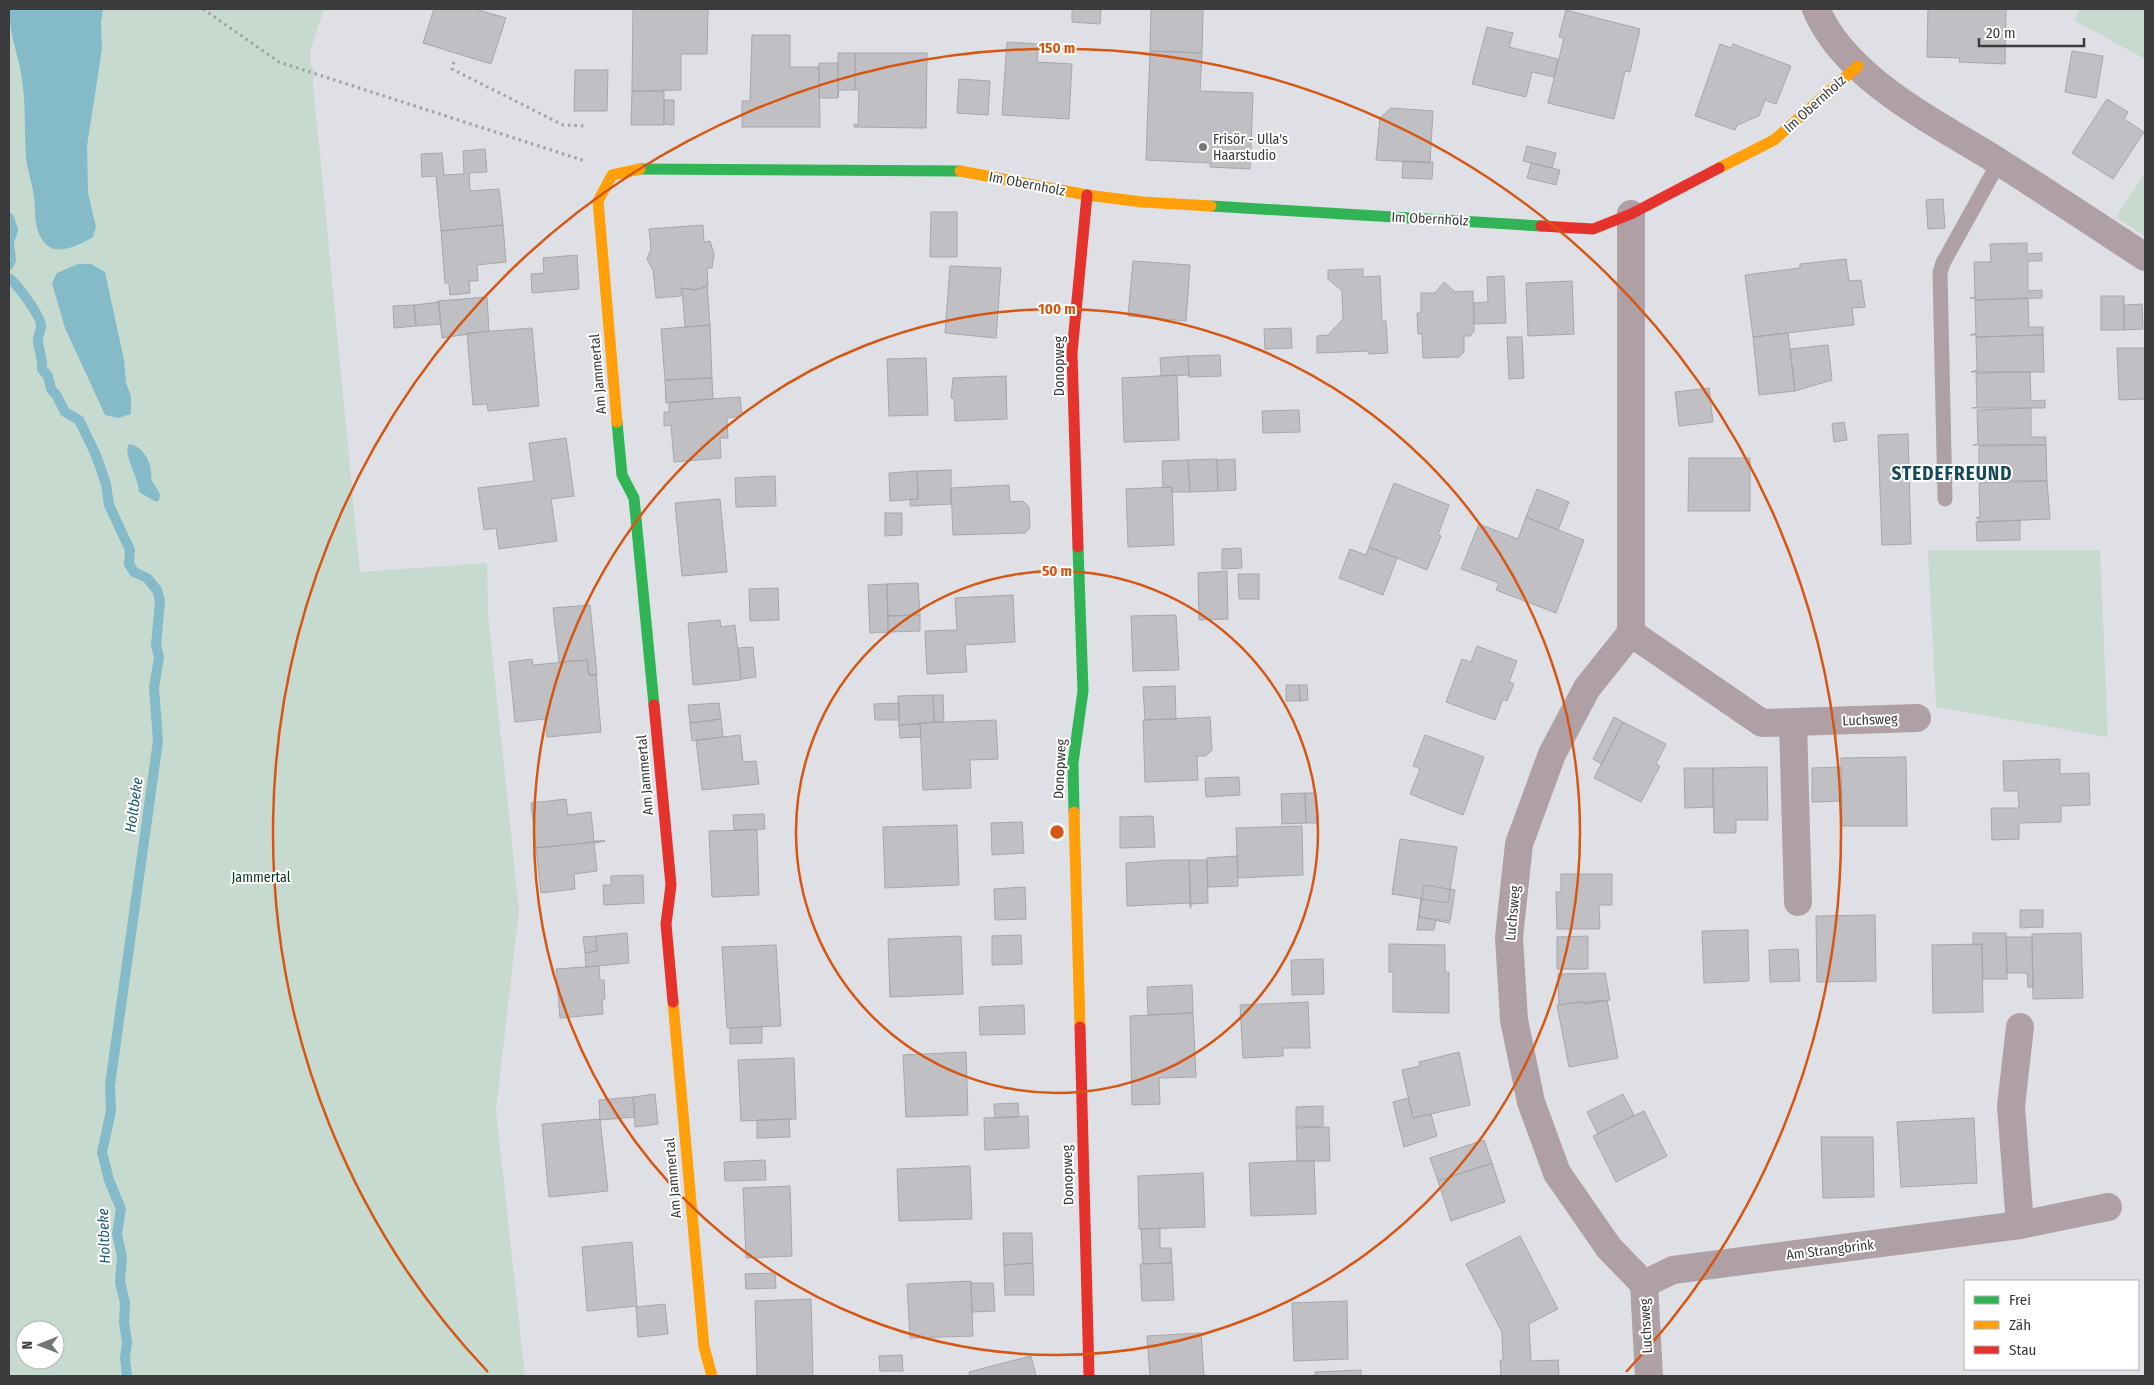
<svg xmlns="http://www.w3.org/2000/svg" width="2154" height="1385" font-family="'Fira Sans Condensed',sans-serif">
<style>
.green{fill:#c7dad0;fill-rule:evenodd}
.water{fill:#85bac9}
.lines{fill:none;stroke-linecap:round;stroke-linejoin:round}
.stream{stroke:#85bac9;stroke-width:10}
.building{fill:#c0c0c4;stroke:#a6a7ab}
.path{stroke:#a79fa3;stroke-width:3;stroke-dasharray:2.5 4;stroke-linecap:butt}
.lane{stroke:#afa0a5;stroke-width:15}
.street{stroke:#afa0a5;stroke-width:28}
.fast{stroke:#30b455;stroke-width:11}
.slow{stroke:#ff9f0a;stroke-width:11}
.jam{stroke:#e5322d;stroke-width:11}
.ring{fill:none;stroke:#d75611;stroke-width:2.5}
.poi-dot{fill:#747578;stroke:#fff;stroke-width:2}
.labels{text-anchor:middle;dominant-baseline:central;stroke-width:4;stroke-linejoin:round;paint-order:stroke}
.street-label{font-size:14px;fill:#3b3b3e;stroke:#fff}
.poi-label{font-size:14px;fill:#3b3b3e;stroke:#fff;text-anchor:start}
.park-label{font-size:14px;fill:#03341c;stroke:#fff}
.water-label{font-size:15px;font-style:italic;fill:#1d5c6a;stroke:#fff}
.district-label{font-size:19px;font-weight:bold;letter-spacing:1px;fill:#164a5a;stroke:#fff}
.centre{fill:#d75611;stroke:#fff;stroke-width:2.5}
.ring-label{font-size:15px;text-anchor:middle;font-weight:bold;fill:#d75611;stroke:#fff;stroke-width:4;stroke-linejoin:round;paint-order:stroke}
</style>
<rect width="100%" height="100%" fill="#dfe0e5"/>
<path class="green" d="M9,9H324L310,51L311,68L314,69L313,82L360,572L487,563L488,613L519,910L496,1110L525,1376H9ZM25,1330H55V1360H25Z
M2078,9H2145V59L2075,21Z
M2145,173V236L2116,217Z
M1928,550H2100L2108,737L1936,707Z"/>
<path class="water" d="M9,9L103,10L101,22L102,49L87,146L88,193L96,227L93,237C82,244 58,256 47,245C33,232 36,214 34,198C33,184 27,170 26,157C24,134 26,110 23,88C21,61 9,36 9,9Z
M78,264H91L105,272L124,360L126,383L131,396V414L118,418L105,415L65,328L52,283L57,273Z
M129,444C144,446 153,465 151,479L160,494L159,500L156,502L139,492C139,478 122,454 129,444Z"/>
<g class="lines">
<path class="stream" d="M9,218L13,230L9,242
M9,243L11,260L9,265
M9,278C17,284 41,316 41,326C41,331 37,337 38,342C39,351 43,359 42,369L48,376L51,389L57,396L65,412L79,420L96,455L106,484L109,505L130,550L129,564L134,572L147,578L157,590L160,601L156,645L159,657L154,688L158,741L110,1085L111,1111L102,1152L109,1180L121,1209L117,1234L122,1257L120,1282L125,1303L124,1322L127,1342L125,1358L127,1376"/>
</g>
<path class="building" d="M434,9H475L506,18L491,64L423,43Z
M633,9H708L707,54H681V90L632,91Z
M1072,9H1101L1100,24L1072,22Z
M1151,9H1203L1202,53L1150,51Z
M1928,9H2006L2005,64L1959,62L1960,58L1927,57Z
M1566,10L1640,29L1630,72L1625,71L1614,119L1548,103L1564,38L1559,37Z
M1487,27L1513,33L1509,47L1558,59L1554,77L1532,72L1526,97L1472,84Z
M752,35H790V67H819L820,127H742V101H750Z
M1007,42L1038,44L1037,62L1072,64L1069,119L1002,115Z
M1720,44L1731,48L1733,44L1791,66L1776,104L1765,100L1759,116L1737,125L1735,130L1695,116Z
M1150,51L1202,53L1200,91L1253,93L1250,169L1210,167V163L1146,160Z
M2072,51L2103,56L2096,98L2065,92Z
M838,53H855V90H839L838,97Z
M855,53H927L926,128L854,127V124L858,125L859,90H855Z
M819,63H838V98H819Z
M575,70H608L607,111H574Z
M959,79L990,81L988,115L957,113Z
M632,91H664V125H631Z
M2107,99L2128,112L2124,119L2144,132L2113,179L2072,153Z
M664,100H674V125L664,124Z
M1391,108L1433,111L1430,163L1376,160L1380,118Z
M1527,146L1556,153L1552,168L1523,161Z
M485,149L487,172L469,173L470,191L499,189L503,225L441,231L436,176L422,177L421,154L442,153L444,175L464,174L463,151Z
M1403,161L1433,162L1432,179L1402,178Z
M1531,163L1560,170L1556,185L1527,178Z
M1943,199L1945,228L1928,229L1926,200Z
M931,212H957V257H930Z
M503,225L506,262L477,265L478,281H469L470,293L450,295L449,283H445L441,231Z
M703,225L704,242L710,241L714,254L712,268H707L708,286L694,290L681,288V296L656,298L653,270L647,259L651,249L649,229Z
M2027,243V254L2042,253V261H2028V291L2042,290V298L1975,300V298H1970L1975,297L1974,262H1991L1990,244Z
M577,255L579,289L532,293L531,274L544,273L543,258Z
M1846,259L1849,281L1861,280L1865,307L1852,308L1854,325L1753,337L1745,275L1800,268V264Z
M1133,261L1190,265L1186,321L1128,316Z
M950,266L1001,268L996,338L945,333Z
M1363,269V277L1380,276L1382,321H1386L1388,353L1369,354V351L1317,353V336L1328,335L1343,319L1342,291L1328,279V270Z
M1504,276L1506,323L1474,324V303L1488,302L1487,277Z
M1572,281L1574,334L1528,336L1526,283Z
M1444,282L1455,292L1473,291L1474,331L1470,336H1464V352L1459,357L1423,358L1422,334H1418L1417,313H1421V293H1435Z
M703,286H707L710,325L685,327L682,288L696,290L703,288Z
M2101,296H2124V330H2101Z
M487,297L489,331L442,338L438,301Z
M2028,298L2029,327H2043V335L1976,337V335H1970L1976,333L1975,300Z
M439,302L441,324L416,326L414,305Z
M2142,304L2143,329L2124,330V305Z
M414,305L416,326L394,328L393,306Z
M710,325L712,378L665,380L661,329Z
M532,328L539,406L488,411L487,404L473,405L467,333Z
M1291,328L1292,348L1265,349L1264,329Z
M1788,333L1795,391L1759,395L1753,337Z
M2043,335L2044,372H1971L1977,370L1976,337Z
M1507,337H1522L1524,378L1509,379Z
M1828,345L1832,380L1795,391L1790,349Z
M2117,348H2145V399L2119,400Z
M1220,355L1221,376L1189,377L1188,356Z
M1188,356L1189,375L1161,376L1160,358Z
M926,358L928,415L889,416L887,359Z
M2030,372L2031,401L2045,400V408H1972L1977,407L1976,373Z
M1177,375L1179,440L1124,442L1122,378Z
M1006,376L1007,419L955,421L954,398H951L953,378Z
M712,378L713,399L666,403L665,380Z
M1709,388L1713,422L1679,426L1675,392Z
M740,397L742,416L727,418L728,438H720L721,458L674,462L671,425L664,426V412H669V402Z
M2031,408V437H2046V445H1973L1978,444L1977,410Z
M1299,410L1300,432L1263,433L1262,411Z
M1844,422L1847,440L1834,442L1832,424Z
M1908,434L1911,544L1882,545L1878,435Z
M566,438L574,496L551,499L557,541L499,549L496,528L484,530L478,488L534,481L529,443Z
M2046,445L2047,481H1974L1979,480V446Z
M1689,458H1750V511H1688Z
M1217,459L1218,491L1190,492L1188,460Z
M1235,459L1236,490L1218,491L1217,460Z
M1188,460L1190,492H1172V487L1163,488L1162,461Z
M951,470V504L910,506V500L918,499L917,471Z
M917,471L918,499L890,501L889,473Z
M775,476L776,506L736,507L735,478Z
M2047,481L2050,519L1979,522V518H1976L1980,516L1979,483Z
M1394,483L1449,505L1438,535L1441,536L1427,570L1369,547Z
M1009,485L1010,502L1023,501L1029,507L1030,528L1025,533L953,535L951,488Z
M1172,487L1174,545L1128,547L1126,489Z
M1537,489L1569,502L1558,530L1526,517Z
M720,499L727,572L682,576L675,503Z
M885,513H902V535L885,536Z
M1526,517L1584,540L1556,613L1496,590L1499,583L1461,569L1479,524L1518,539Z
M2020,520V540L1977,541L1976,522Z
M1369,547L1397,558L1383,595L1339,578L1350,549L1366,555Z
M1241,548L1242,568L1222,569V549Z
M1227,571L1228,619L1199,620L1198,573Z
M1238,574H1259V599H1239Z
M918,583L920,615L888,616L887,584Z
M887,584L888,632L870,633L868,585Z
M778,588L779,620L750,621L749,589Z
M1013,595L1015,642L965,645L967,672L927,674L925,631L957,630L955,598Z
M590,605L597,675L596,676L589,675L587,660L559,662L553,608Z
M920,615V631L888,632V616Z
M1176,615L1179,670L1133,671L1131,616Z
M720,620L721,627L735,625L741,680L693,685L688,623Z
M1477,646L1517,661L1509,682L1514,684L1507,701L1503,699L1495,720L1446,702L1462,659L1471,662Z
M753,647L756,677L741,679L738,648Z
M532,659L533,665L587,660L589,675L596,674L601,732L547,737L545,719L515,722L509,662Z
M1286,685H1299L1300,701H1286Z
M1299,685H1307L1308,700L1300,701Z
M1175,686L1176,719L1145,720L1143,687Z
M933,695L934,722L899,725L898,696Z
M933,695H943L944,722H934Z
M719,703L721,719L690,723L688,705Z
M899,703V720H875L874,704Z
M1210,717L1212,750L1206,756H1197L1198,780L1145,782L1143,720Z
M1614,717L1623,722L1602,764L1593,759Z
M721,719L723,737L692,741L690,723Z
M996,720L998,759L970,760L971,788L923,790L920,723Z
M1623,722L1666,744L1656,764L1660,766L1641,802L1594,778Z
M920,724L921,737L900,738L899,725Z
M740,735L743,762L756,761L759,784L702,790L696,740Z
M1425,735L1484,757L1463,815L1410,794L1420,769L1413,766Z
M1906,757L1907,826H1842L1841,758Z
M2060,759V774L2089,773L2090,805L2061,806V822L2019,823V839L1992,840L1991,808H2019L2018,791H2004L2003,761Z
M1767,767L1768,820H1736V833H1714L1713,768Z
M1841,767L1842,801L1812,802V768Z
M1684,768H1713V807L1685,808Z
M1239,777L1240,795L1206,797L1205,778Z
M1305,793H1316L1317,823H1306Z
M1305,793L1306,823L1282,824L1281,794Z
M566,799L568,815L591,812L594,841H605L536,848L531,803Z
M764,814L765,829L734,830L733,815Z
M1153,816L1155,847L1120,848V817Z
M1022,822L1024,853L992,855L991,823Z
M957,825L959,885L885,888L883,827Z
M1302,826L1303,875L1238,878L1236,828Z
M757,830L759,895L712,897L709,831Z
M1400,839L1457,847L1448,903L1392,894Z
M605,841L594,843L597,871L574,874L575,889L541,893L536,848Z
M1237,856L1238,886L1208,887L1207,858Z
M1168,860H1189L1191,908L1189,903L1127,906L1126,863Z
M1189,860H1207L1208,903L1190,904Z
M1561,874H1612V905H1599L1600,929H1557L1556,892H1561Z
M643,875L644,903L604,905L603,885H611V876Z
M1424,885L1455,890L1450,921L1419,917Z
M1025,887L1026,919L995,920L994,889Z
M1421,899L1419,917L1450,923L1436,920L1434,930H1417Z
M2020,910H2043V927L2020,928Z
M1875,915L1876,981L1817,982L1816,916Z
M1748,930L1749,981L1704,983L1702,931Z
M627,933L629,963L586,967L585,953L597,951L596,936Z
M1973,933H2006L2007,979H1983L1982,944L1973,945Z
M2081,933L2083,998L2033,999L2032,934Z
M1021,935L1022,964L992,965V936Z
M596,936L597,951L585,953L583,937Z
M961,936L963,994L890,997L888,939Z
M1588,936V969H1557V937Z
M2006,937H2032L2033,987H2028L2027,973H2007Z
M1389,944L1445,945V972H1449V1013L1393,1012V972H1389Z
M1982,944L1983,1012L1933,1013L1932,945Z
M776,945L781,1026L727,1028L722,947Z
M1798,949L1800,981L1770,982L1769,950Z
M1323,959L1324,994L1292,995L1291,960Z
M599,966L600,980H604L605,999H602L603,1014L560,1018L556,969Z
M1605,973L1610,1000L1584,1004L1583,1001L1559,1005L1558,974Z
M1192,985L1193,1013L1148,1015L1147,987Z
M1607,1000L1618,1058L1569,1067L1557,1005Z
M1308,1002L1310,1048H1283V1056L1243,1058L1240,1005Z
M1024,1005L1025,1034L980,1035L979,1007Z
M1193,1013L1196,1077L1159,1078L1160,1104L1132,1105L1130,1016Z
M762,1027V1043L730,1044V1028Z
M966,1052L968,1115L906,1117L903,1055Z
M1459,1052L1470,1105L1413,1118L1402,1070L1420,1066L1419,1062Z
M794,1058L796,1119L741,1121L738,1060Z
M655,1094L658,1124L635,1127L633,1097Z
M1623,1094L1634,1115L1598,1134L1587,1112Z
M633,1097L635,1117L600,1120L599,1100Z
M1408,1098L1413,1118L1431,1114L1437,1136L1404,1147L1393,1102Z
M1018,1103L1019,1117L995,1118L994,1104Z
M1323,1106V1126L1296,1127V1107Z
M1644,1111L1667,1156L1616,1182L1593,1136Z
M1028,1116L1029,1148L985,1150L984,1118Z
M1974,1118L1977,1183L1901,1187L1897,1122Z
M600,1119L608,1191L549,1197L542,1124Z
M789,1119L790,1137L757,1138V1120Z
M1329,1127L1330,1161H1297L1296,1128Z
M1821,1137H1873L1874,1197L1823,1198Z
M1484,1140L1492,1163L1438,1181L1430,1158Z
M765,1160L766,1180L725,1181L724,1162Z
M1314,1160L1316,1214L1251,1216L1249,1163Z
M1492,1163L1505,1202L1451,1221L1438,1181Z
M970,1166L972,1219L899,1221L897,1169Z
M1203,1173L1205,1227L1139,1229L1138,1176Z
M790,1186L792,1256L746,1258L743,1188Z
M1160,1228V1248H1171L1172,1263L1143,1264L1141,1229Z
M1003,1233H1032L1033,1263L1004,1265Z
M1520,1236L1558,1309L1529,1324L1531,1361L1558,1360L1559,1376H1501L1500,1360H1503L1502,1332L1466,1264Z
M632,1242L637,1306L587,1311L582,1247Z
M1033,1263L1034,1295H1005L1004,1265Z
M1172,1263L1174,1300L1142,1301L1140,1264Z
M775,1273L776,1288L746,1289L745,1274Z
M971,1281L973,1336L910,1338L907,1284Z
M971,1283H993L995,1311L972,1312Z
M811,1299L813,1376H757L755,1301Z
M1347,1301L1348,1359L1294,1361L1292,1303Z
M665,1304L668,1334L638,1337L636,1307Z
M1201,1333L1204,1376H1150L1147,1336Z
M902,1355L903,1371H880L879,1356Z
M1031,1356L1036,1376H970L969,1372Z
M1361,1370V1376H1315V1372Z"/>
<g class="lines">
<path class="path" d="M203,9L279,62L585,161
M454,62L452,69L563,125L586,126"/>
<path class="lane" d="M1945,499L1940,273L1943,263L1999,162"/>
<path class="street" d="M1816,9C1846,80 1937,123 1999,162C2048,193 2096,225 2145,257
M1631,633L1587,688L1552,754L1519,844L1509,937L1514,1020L1531,1102L1557,1173L1609,1248L1644,1284L1649,1376
M1631,633V214
M1631,633L1762,723L1917,718
M1793,723L1798,902
M2020,1225L2011,1106L2020,1027
M1644,1284L1673,1270L2020,1225L2108,1207"/>
<path class="fast" d="M640,169L960,171
M1211,206L1541,226
M617,422L622,475L634,498L654,705
M1074,812L1073,763L1083,691L1078,547"/>
<path class="slow" d="M1719,168L1774,140L1858,66
M960,171L1087,195L1142,202L1211,206
M617,422L598,201L612,175L640,169
M1074,812L1080,1027
M673,1002L704,1347L712,1376"/>
<path class="jam" d="M1541,226L1593,229L1631,214L1719,168
M1078,547L1072,353L1087,195
M654,705L671,885L666,924L673,1002
M1080,1027L1089,1376"/>
</g>
<g class="ring">
<circle cx="1057" cy="832" r="261"/>
<circle cx="1057" cy="832" r="523"/>
<path d="M488 1372A784 784 0 1 1 1626 1372"/>
</g>
<circle class="poi-dot" cx="1203" cy="147" r="5"/>
<g class="labels">
<g class="street-label">
<text transform="translate(1815 104) rotate(-42)">Im Obernholz</text>
<text transform="translate(1027 184) rotate(11)">Im Obernholz</text>
<text transform="translate(1430 219) rotate(3)">Im Obernholz</text>
<text transform="translate(1059 366) rotate(-90)">Donopweg</text>
<text transform="translate(598 374) rotate(-95)">Am Jammertal</text>
<text transform="translate(1870 720) rotate(-2)">Luchsweg</text>
<text transform="translate(1060 769) rotate(-87)">Donopweg</text>
<text transform="translate(645 775) rotate(-95)">Am Jammertal</text>
<text transform="translate(1513 913) rotate(-85)">Luchsweg</text>
<text transform="translate(1068 1175) rotate(-92)">Donopweg</text>
<text transform="translate(673 1178) rotate(-95)">Am Jammertal</text>
<text transform="translate(1830 1250) rotate(-7)">Am Strangbrink</text>
<text transform="translate(1646 1326) rotate(-93)">Luchsweg</text>
</g>
<g class="poi-label">
<text x="1213" y="139">Frisör - Ulla's<tspan x="1213" dy="16">Haarstudio</tspan></text>
</g>
<g class="park-label">
<text x="261" y="877">Jammertal</text>
</g>
<g class="water-label">
<text transform="translate(134 805) rotate(-82)">Holtbeke</text>
<text transform="translate(104 1236) rotate(-92)">Holtbeke</text>
</g>
<g class="district-label">
<text x="1952" y="473">STEDEFREUND</text>
</g>
</g>
<circle cx="1057" cy="832" r="8" class="centre"/>
<g class="ring-label">
<text x="1057" y="53">150 m</text>
<text x="1057" y="314">100 m</text>
<text x="1057" y="576">50 m</text>
</g>
<rect width="2154" height="1385" fill="none" stroke="#3b3b3e" stroke-width="20"/>
<rect x="1964" y="1280" width="175" height="90" fill="#ffffff" stroke="#b1b1b2"/>
<rect x="1974" y="1296" width="25" height="8" fill="#30b455" stroke="#b1b1b2"/>
<text x="2009" y="1305" font-size="15" fill="#3b3b3e">Frei</text>
<rect x="1974" y="1321" width="25" height="8" fill="#ff9f0a" stroke="#b1b1b2"/>
<text x="2009" y="1330" font-size="15" fill="#3b3b3e">Zäh</text>
<rect x="1974" y="1346" width="25" height="8" fill="#e5322d" stroke="#b1b1b2"/>
<text x="2009" y="1355" font-size="15" fill="#3b3b3e">Stau</text>
<g transform="translate(40 1345) rotate(269)"><circle r="24" fill="#ffffff" stroke="#b1b1b2"/>
<path d="M0-4L9 19L0 12L-9 19Z" fill="#747578"/>
<text y="-8" font-size="14" font-weight="bold" text-anchor="middle" fill="#3b3b3e">N</text>
</g>
<path d="M1979 38v8h105v-8" fill="none" stroke="#3b3b3e" stroke-width="2.5"/>
<text x="1986" y="38" font-size="15" fill="#3b3b3e" stroke="#ffffff" stroke-width="4" paint-order="stroke">20 m</text>
</svg>
